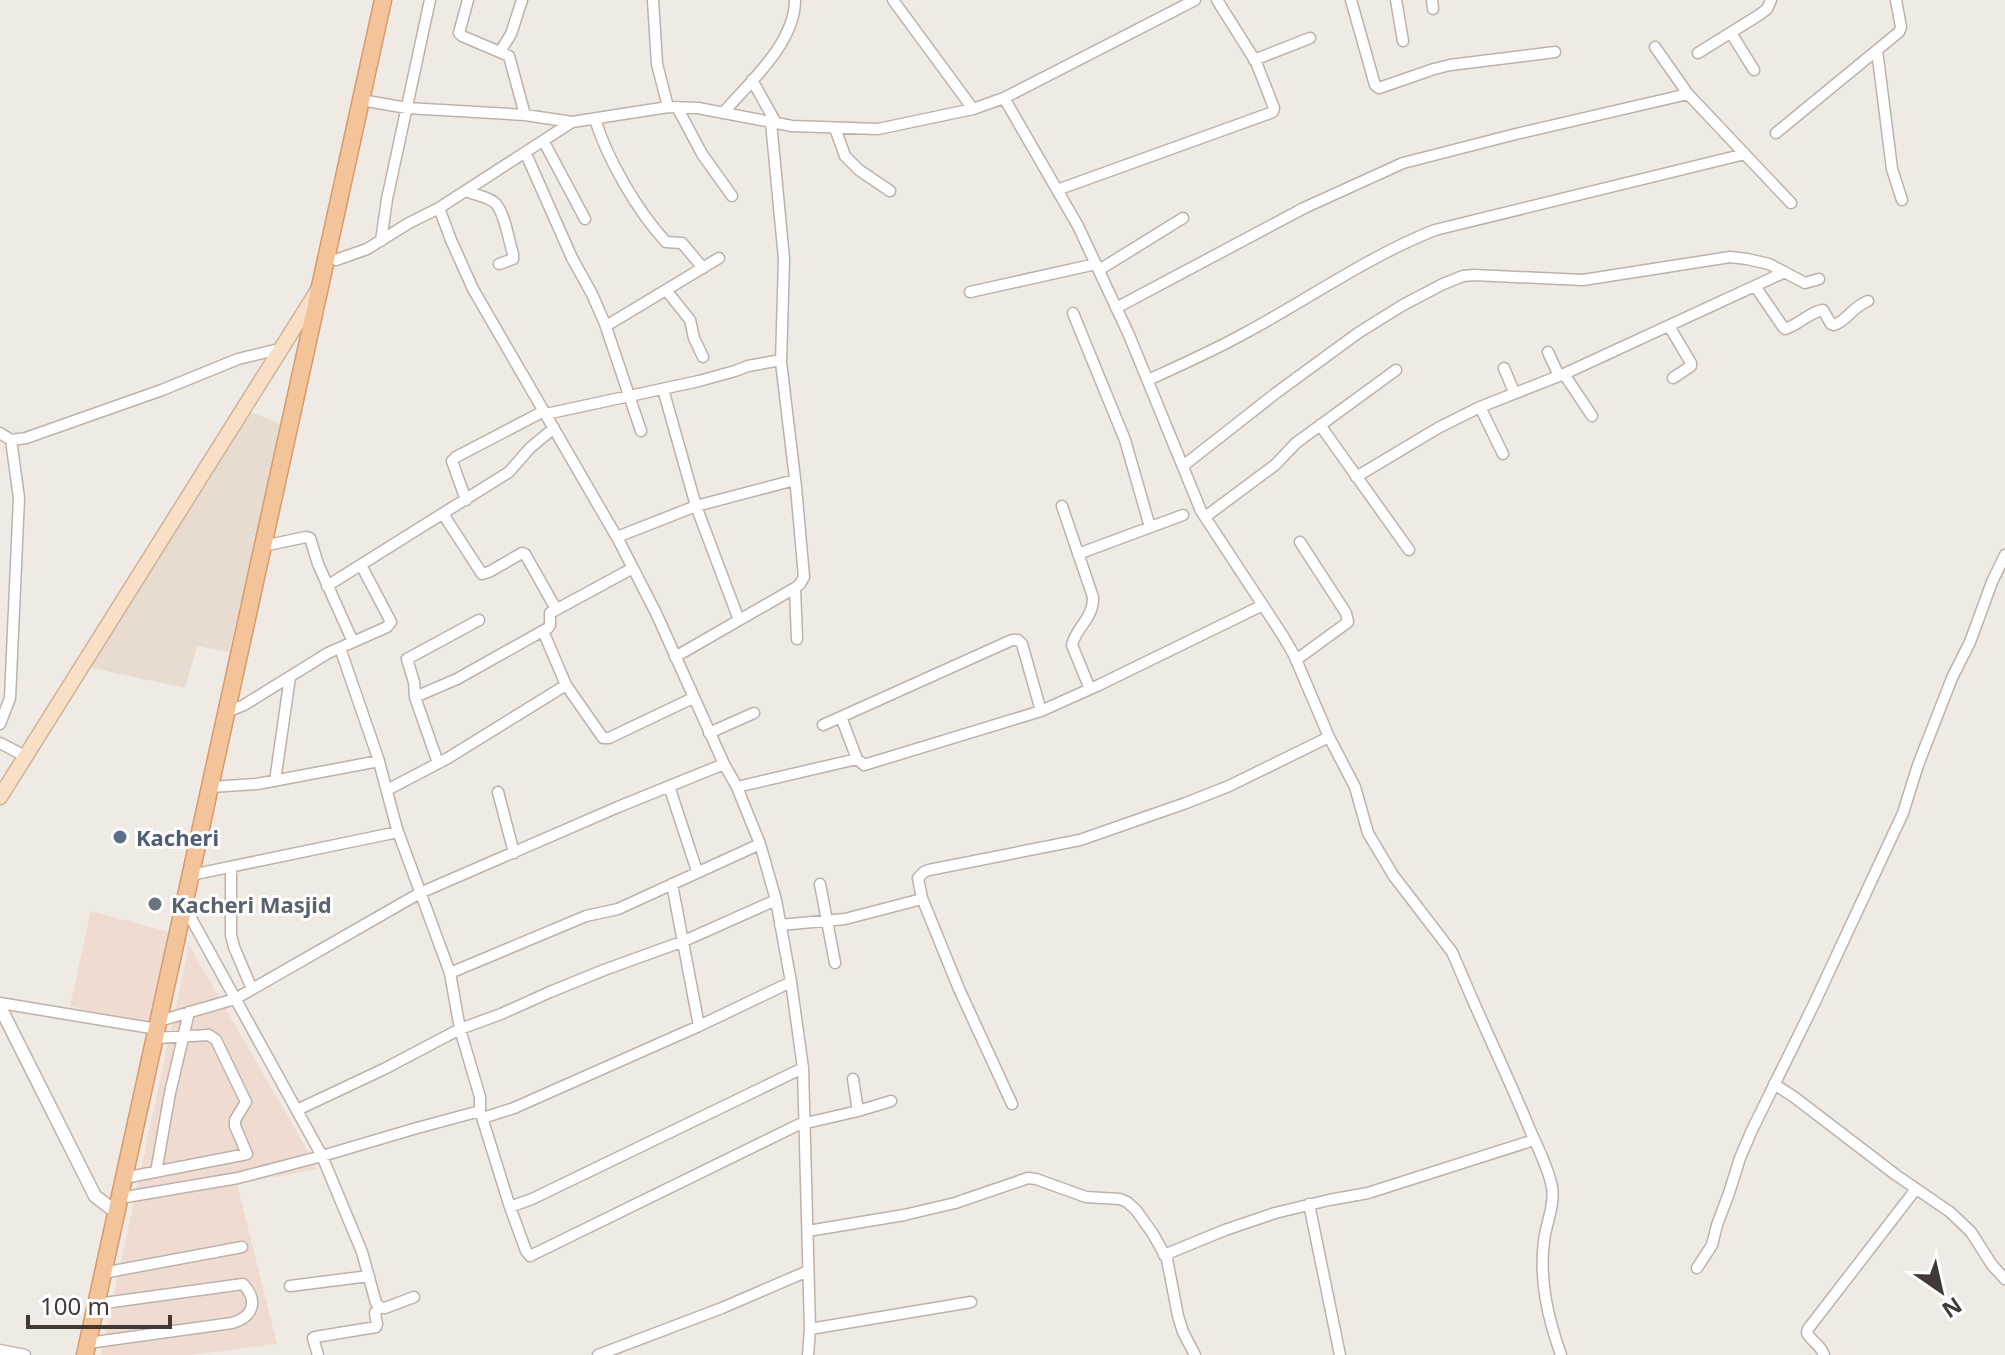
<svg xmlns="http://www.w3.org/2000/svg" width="2005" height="1355" font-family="'Noto Sans',sans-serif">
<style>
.commercial{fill:#f0dbd1}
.education{fill:#e8dbd0}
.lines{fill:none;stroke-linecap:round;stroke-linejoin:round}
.minor-casing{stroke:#bdb2ab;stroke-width:13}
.tertiary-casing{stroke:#bdb2ab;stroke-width:15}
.secondary-casing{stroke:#ceb39b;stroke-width:17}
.primary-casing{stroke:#d69b6d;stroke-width:19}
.minor{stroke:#fff;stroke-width:10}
.tertiary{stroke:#fff;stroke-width:12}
.secondary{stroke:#f8dfc6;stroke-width:14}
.primary{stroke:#f3c39a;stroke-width:16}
.service-dot{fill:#5c6f8a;stroke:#fff;stroke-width:3}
.worship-dot{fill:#6b7280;stroke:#fff;stroke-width:3}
.labels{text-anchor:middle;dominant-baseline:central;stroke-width:6;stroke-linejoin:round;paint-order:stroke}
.service-label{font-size:22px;font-weight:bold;fill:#4e5e75;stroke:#fff;text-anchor:start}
.worship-label{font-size:22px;font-weight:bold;fill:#5b616d;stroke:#fff;text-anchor:start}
</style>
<rect width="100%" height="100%" fill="#f0eae4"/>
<path class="commercial" d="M91,911L172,933L151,1025L70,1006Z
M189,945L318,1169L237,1184L277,1344L189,1355H101Z"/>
<path class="education" d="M246,410L282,425L229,652L197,646L185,688L88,667Z"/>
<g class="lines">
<g class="minor-casing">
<path id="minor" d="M468,0L459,33L462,36L509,56L525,115
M653,0L657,64L668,107
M893,0L973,109
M1351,0L1375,85L1379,88L1434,69L1450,65L1555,52
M1396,0L1403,41
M1432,0L1433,9
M1731,33L1754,70
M1655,47L1688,94L1791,203
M1877,50L1892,169L1902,200
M500,52L511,34L522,0
M1698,53L1759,15L1767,9L1771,0
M1254,60L1310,38
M752,80L776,123
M1004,98L1078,226L1129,335L1201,511L1283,636L1294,655L1329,737L1355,787L1368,833L1393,875L1452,952L1459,968C1481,1021 1506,1072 1528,1125C1536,1145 1548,1166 1552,1187C1555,1206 1546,1223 1544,1241C1539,1281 1548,1318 1561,1355
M361,100L407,108L525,115L572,122
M677,107L702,154L732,196
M723,113C750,82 795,43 795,0
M595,119C607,159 638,212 666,242L682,243L703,268
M835,128L845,156L859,170L890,191
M1776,133L1899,32L1901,27L1896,0
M544,142L585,219
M526,154L572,258L592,294L605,324L641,431
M1057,190L1273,112L1274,108L1256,62L1217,0
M466,191C474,195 490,197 496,204C505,214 509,242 513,254V259L499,264
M439,208L572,122L668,107L698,108L792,126L878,129L973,109L1004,98L1195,0
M381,241L387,199L430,0
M327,255L336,260L367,249L409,223L439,208L451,240L473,289L619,541L656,613L724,764L737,787L760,844L776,900L791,982L803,1068L810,1329L808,1355
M1099,270L1183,218
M1755,286L1783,327L1785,329C1799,325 1809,312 1823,310L1831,324L1834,325C1847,321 1852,307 1868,301
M666,290L690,320L694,338L703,357
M970,292L1096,264
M1116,308L1304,208L1403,163L1516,134L1688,94
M1073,313L1125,440L1150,527
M606,326L719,258
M1669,326L1691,363V366L1673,378
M1548,352L1559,376
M1504,368L1514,392
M1564,374L1592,416
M1148,380C1181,365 1215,350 1247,332C1310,298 1369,256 1435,230L1745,154
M663,389L696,506L739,620
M1480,407L1503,454
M546,414L699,381L735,371L748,366L781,360
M1320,425L1409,550
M0,433L11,440L26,438L162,390L238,359L279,349
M1183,466L1276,393L1358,333L1403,305L1443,284L1463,276L1474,275L1583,280L1730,257L1747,259L1769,264L1805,283L1819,279
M1356,477L1438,428L1480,407L1564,374L1785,272
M466,500L452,461L456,457L544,411
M1062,506L1093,597C1094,618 1076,627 1072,645L1090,689
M443,514L482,574L489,572L522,553L525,554L556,609
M1205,517L1275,465L1296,443L1396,370
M617,537L696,506L795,480
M263,546L306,537L310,538L318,564L353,642
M1078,554L1183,515
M327,586L509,472L530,448L554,428
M795,588L797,639
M543,631L566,685L603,738H609L693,698
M340,648L378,758L397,829L450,973L460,1029L480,1097V1111
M675,657L795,588L800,584L804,577L796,487L781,362L784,259L771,122
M1296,660L1348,622L1346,613L1300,542
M415,697L457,679L548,628L550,625V613L633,568
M227,712L244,705L328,653L387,627L391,622L361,565
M841,717L857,759
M0,724L10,698L19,498L11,440
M823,725L1012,640H1018L1022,644L1041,711
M709,733L754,713
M0,743L25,756
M438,763L415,697L414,682L407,659L479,620
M275,781L290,677
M669,786L697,871
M210,787L257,784L379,761
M737,787L857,759L864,765L1041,711L1099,685L1263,605
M387,790L448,758L566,685
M498,792L514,853
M231,867V935L234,947L252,989
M191,875L398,832
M672,884L699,1026
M820,884L835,963
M922,898L959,989L1012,1104
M188,901L192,920L322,1156L417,1128L480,1111L510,1207L532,1199L803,1068
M780,925L845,919L918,900L922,898L918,878L924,872L929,870L1080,840L1186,803L1229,786L1329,737
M450,973L586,916L618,909L760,844
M0,1003L157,1029
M159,1021L235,999L420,893L618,807L724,764
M853,1079L858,1111
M1774,1084L1794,1097L1896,1175L1950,1212L1971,1232L1992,1265L2005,1279
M297,1110L384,1069L460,1029L501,1014L550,992L604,970L684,941L776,900
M483,1118L514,1108L699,1026L791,982
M806,1123L858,1111L891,1101
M156,1172L170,1093L189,1012
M124,1178L247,1154L235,1126V1120L246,1102L216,1040L209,1035L155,1038
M120,1198L238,1178L322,1156L362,1252L376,1303L380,1307L385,1308L414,1297
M1309,1204L1340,1355
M510,1207L526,1251L530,1256L806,1121
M808,1231L904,1215L955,1203L1028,1178L1036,1179L1086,1197L1120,1199L1127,1202L1136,1210L1153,1234L1167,1259L1178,1316L1183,1332L1195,1355
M1164,1255L1225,1230L1275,1213L1329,1200L1368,1193L1534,1140
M1697,1268L1712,1245L1717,1225L1729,1193L1740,1158L1752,1130L1814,1004L1903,813L1918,765L1952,678L1970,642L1992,582L2005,555
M103,1273L242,1247
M290,1286L369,1276
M810,1329L971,1302
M88,1343L232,1323C253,1317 259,1301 243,1284L97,1304
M0,1350L25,1355
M318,1355L313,1338L315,1337L376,1327L377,1324L375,1313L380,1307
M598,1355L722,1308L808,1271
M1824,1355C1821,1345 1812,1342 1807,1333L1808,1329L1916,1189"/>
</g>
<g class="tertiary-casing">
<path id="tertiary" d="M0,1007L95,1196L117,1213"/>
</g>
<g class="secondary-casing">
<path id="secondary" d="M0,797L318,290"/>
</g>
<g class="primary-casing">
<path id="primary" d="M85,1355L383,0"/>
</g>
<use href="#minor" class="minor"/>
<use href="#tertiary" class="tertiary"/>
<use href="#secondary" class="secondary"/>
<use href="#primary" class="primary"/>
</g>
<circle class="service-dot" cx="120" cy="837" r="8"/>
<circle class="worship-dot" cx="155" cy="904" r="8"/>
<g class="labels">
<g class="service-label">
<text x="136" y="837">Kacheri</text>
</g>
<g class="worship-label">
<text x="171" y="904">Kacheri Masjid</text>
</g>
</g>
<g transform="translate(1941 1291) rotate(146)" stroke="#ffffff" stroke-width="6" paint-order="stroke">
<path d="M0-6L14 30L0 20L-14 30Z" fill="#423935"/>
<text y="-12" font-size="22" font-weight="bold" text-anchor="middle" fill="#423935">N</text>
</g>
<path d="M28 1315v12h142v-12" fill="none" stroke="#423935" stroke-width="4"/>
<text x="40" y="1315" font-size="24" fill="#423935" stroke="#ffffff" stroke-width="6" paint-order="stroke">100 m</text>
</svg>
